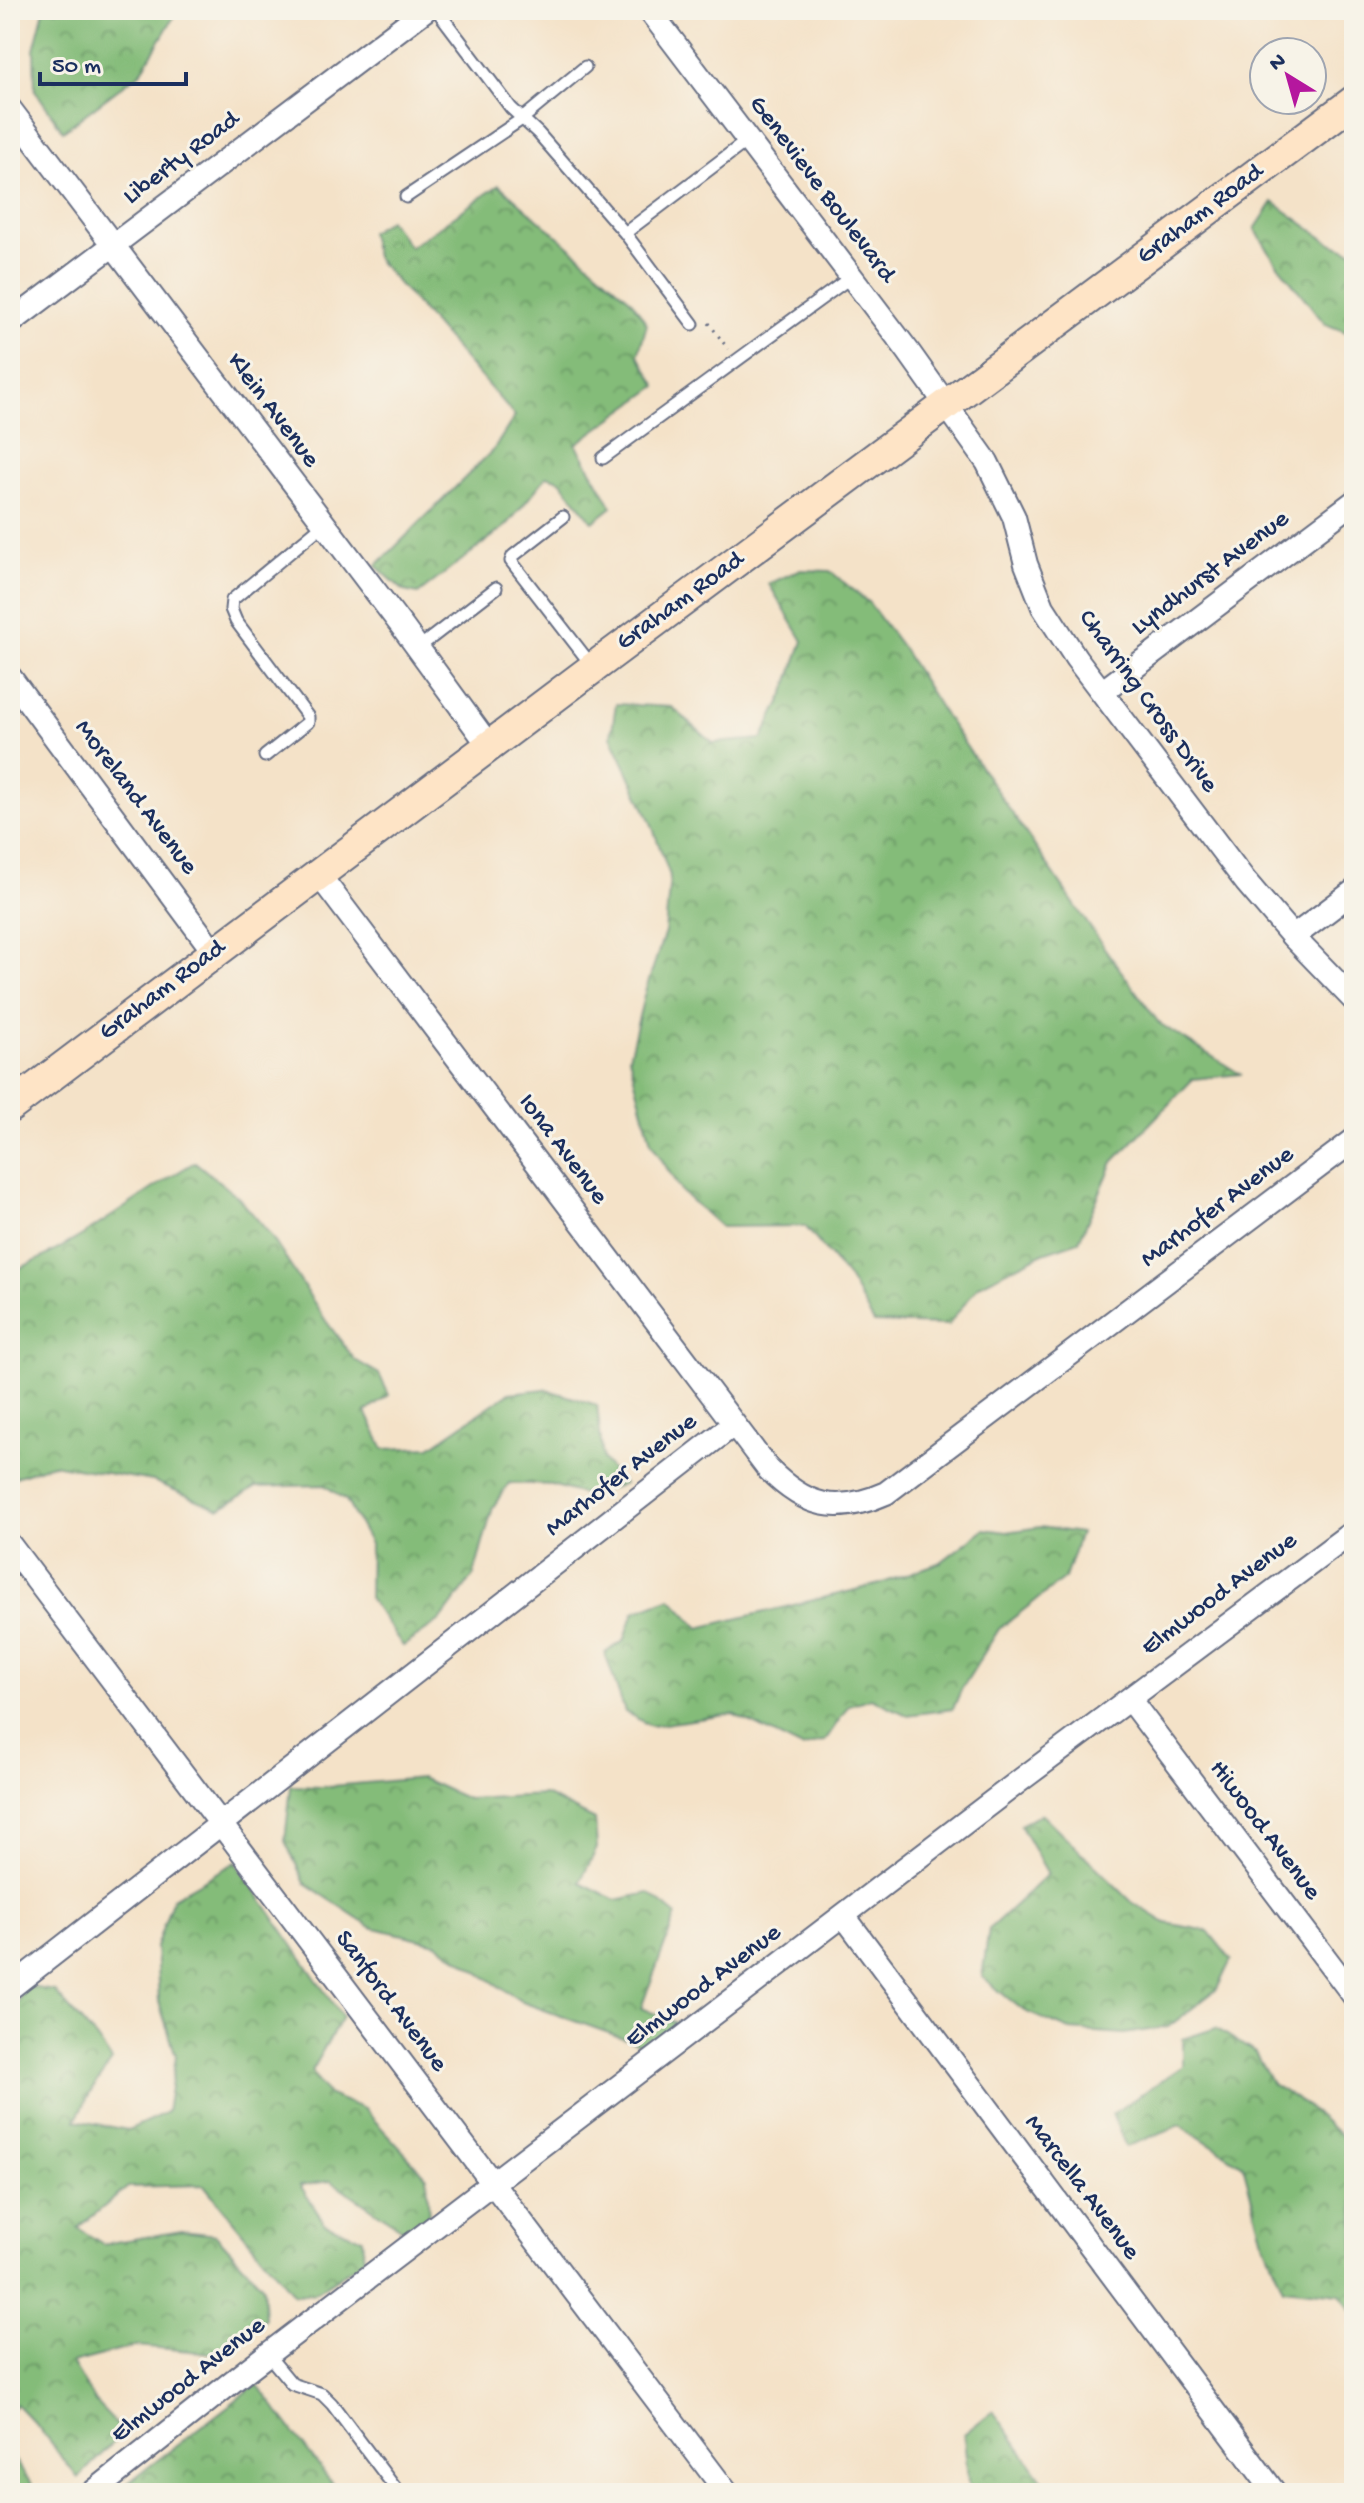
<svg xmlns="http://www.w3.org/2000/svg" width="1364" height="2503" font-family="'Gochi Hand',sans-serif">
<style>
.forest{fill:url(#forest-crowns);stroke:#50766c;stroke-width:2}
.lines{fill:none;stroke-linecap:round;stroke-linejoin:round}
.lane-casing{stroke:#676e83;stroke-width:15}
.street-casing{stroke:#676e83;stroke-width:26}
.secondary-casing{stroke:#676e83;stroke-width:34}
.path{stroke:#676e83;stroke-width:3;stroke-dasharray:2 6;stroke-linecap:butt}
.lane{stroke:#fff;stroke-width:11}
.street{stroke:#fff;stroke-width:22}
.secondary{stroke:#fee4c6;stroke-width:30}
.labels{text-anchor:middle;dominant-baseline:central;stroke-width:6;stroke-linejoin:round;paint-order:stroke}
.street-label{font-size:26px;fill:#1b2f5e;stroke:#f7f3e8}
</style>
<defs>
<pattern id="forest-crowns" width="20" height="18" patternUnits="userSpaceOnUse" patternTransform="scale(2)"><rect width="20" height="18" fill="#84bc79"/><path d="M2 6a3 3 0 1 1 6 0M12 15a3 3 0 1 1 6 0" fill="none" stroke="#6b9966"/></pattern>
</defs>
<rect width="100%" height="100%" fill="#f7f3e8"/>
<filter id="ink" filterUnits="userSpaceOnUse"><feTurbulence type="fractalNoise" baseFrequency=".0125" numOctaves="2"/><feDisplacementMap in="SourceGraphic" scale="16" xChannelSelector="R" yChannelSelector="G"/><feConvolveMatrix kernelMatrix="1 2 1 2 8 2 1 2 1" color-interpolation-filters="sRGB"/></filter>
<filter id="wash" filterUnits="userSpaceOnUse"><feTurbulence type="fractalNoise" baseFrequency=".006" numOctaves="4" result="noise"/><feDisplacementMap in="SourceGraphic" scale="32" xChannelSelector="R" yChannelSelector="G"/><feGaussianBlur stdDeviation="1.8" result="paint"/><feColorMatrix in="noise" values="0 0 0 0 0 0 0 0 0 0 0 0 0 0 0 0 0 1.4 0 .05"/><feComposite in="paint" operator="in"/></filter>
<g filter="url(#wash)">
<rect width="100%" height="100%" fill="#f4e2c8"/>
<path class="forest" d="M44,10H178L141,72L63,131L35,90L34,49Z
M499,185L631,300L647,324L638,355L657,386L576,444L612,507L593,522L560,480L547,476L507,525L418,594L404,591L376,566L494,449L515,416L375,257L370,232L389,220L410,247Z
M1273,202L1329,242L1354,252V335L1325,324L1275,261L1255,229Z
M799,570L830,571L869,603L903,649L940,708L1105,949L1159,1023L1240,1074L1193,1079L1113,1162L1079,1241L1043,1253L979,1285L948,1325L874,1323L849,1279L805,1226L721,1227L681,1191L651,1142L629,1057L645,992L665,932L670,876L650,820L611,736L616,704L672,707L713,743L762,739L785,692L803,641L769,584Z
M195,1162L238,1197L269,1233L326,1321L355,1360L379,1374L389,1395L366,1412L384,1449L430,1447L509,1393L545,1389L597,1405L603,1460L624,1484L588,1496L552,1485L509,1483L493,1507L474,1575L440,1621L403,1646L369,1598L370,1544L346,1500L324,1485L257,1487L219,1509L153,1481L52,1464L10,1479V1272C78,1246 133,1198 195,1162Z
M1040,1527L1080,1533L1065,1578L999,1629L961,1690L953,1709L907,1715L871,1698L849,1705L825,1741L802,1748L733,1714L651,1726L625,1712L605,1653L624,1641L634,1612L671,1598L699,1628L880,1584L941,1562L984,1529L1007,1532Z
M421,1778L467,1799L545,1795L595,1820L597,1848L580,1882L616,1900L649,1893L676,1915L641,2008L681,2025L645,2046L522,2002L436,1943L371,1927L305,1883L285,1841L291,1786L321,1787Z
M1042,1814L1132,1902L1166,1923L1208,1931L1231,1960L1217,1989L1168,2027L1124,2034L1070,2030L1024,2011L982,1977L989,1929L1048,1874L1020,1825Z
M236,1862L342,2017L311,2071L327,2094L364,2109L427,2177L429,2221L404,2230L331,2181L300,2185L325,2224L362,2238L364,2260L312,2294L294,2295L204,2185L128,2187L78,2228L103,2244L182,2231L216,2235L263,2286L265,2318L233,2351L211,2353L137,2346L72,2363L95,2402L119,2427L117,2439L78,2478L38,2427L16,2404L10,2412V2023L25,1986L54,1991L96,2038L112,2061L94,2086L76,2120L128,2130L167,2112L176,2056L159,2002L156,1947L173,1898Z
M1216,2028L1255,2053L1272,2084L1307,2106L1339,2134L1354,2153V2314L1340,2294L1283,2288L1264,2244L1243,2165L1180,2125L1126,2147L1112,2114L1183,2066V2039Z
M257,2384L339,2493H117L116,2492Z
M993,2411L1052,2493H969L964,2434Z
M10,2454L38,2493H10Z"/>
</g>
<g filter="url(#ink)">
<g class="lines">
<g class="lane-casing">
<path id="lane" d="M437,10L511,108L538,133L625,233L748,140
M406,197L522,119L585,67
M625,233L693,324
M603,458L851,277
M563,517L513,556L511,561L593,667
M418,648L496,588
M265,756L308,722V717L236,621L231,609L232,600L324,524
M268,2355L292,2384L322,2394L332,2404L399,2493"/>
</g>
<g class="street-casing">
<path id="street" d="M649,10L908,351L987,462L1014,517L1026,564L1043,607L1076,658L1246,882L1293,937L1354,1000
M10,109L404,629L490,747
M10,323L425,10
M10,677L214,952
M1103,691L1354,502
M319,875L768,1469C806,1507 836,1515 886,1493L1354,1140
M1293,937L1354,891
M10,1545L727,2493
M1130,1700L1354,1996
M844,1916L1275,2493
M10,1988L733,1425
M92,2493L247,2370L1022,1779L1354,1531"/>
</g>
<g class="secondary-casing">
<path id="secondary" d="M10,1107L609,656L1354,101"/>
</g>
<path class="path" d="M709,323L728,349"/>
<use href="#lane" class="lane"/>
<use href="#street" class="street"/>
<use href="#secondary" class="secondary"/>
</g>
</g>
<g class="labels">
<g class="street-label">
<text transform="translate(182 159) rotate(-37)">Liberty Road</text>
<text transform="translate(821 190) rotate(53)">Genevieve Boulevard</text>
<text transform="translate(1201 215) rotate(-37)">Graham Road</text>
<text transform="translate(272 411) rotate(53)">Klein Avenue</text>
<text transform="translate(1211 574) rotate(-37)">Lyndhurst Avenue</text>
<text transform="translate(681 602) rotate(-36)">Graham Road</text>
<text transform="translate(1147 702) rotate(54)">Charring Cross Drive</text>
<text transform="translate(135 798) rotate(53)">Moreland Avenue</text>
<text transform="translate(163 991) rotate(-37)">Graham Road</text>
<text transform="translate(562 1150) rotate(53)">Iona Avenue</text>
<text transform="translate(1218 1208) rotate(-37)">Marhofer Avenue</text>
<text transform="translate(622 1476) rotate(-38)">Marhofer Avenue</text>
<text transform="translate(1220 1595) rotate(-37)">Elmwood Avenue</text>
<text transform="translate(1264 1831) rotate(53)">Hiwood Avenue</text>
<text transform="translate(704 1987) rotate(-37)">Elmwood Avenue</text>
<text transform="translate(390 2002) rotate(53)">Sanford Avenue</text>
<text transform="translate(1081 2188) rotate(53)">Marcella Avenue</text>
<text transform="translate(189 2381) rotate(-38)">Elmwood Avenue</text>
</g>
</g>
<rect width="1364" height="2503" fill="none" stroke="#f7f3e8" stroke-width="40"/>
<g transform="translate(1288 76) rotate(323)"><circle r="38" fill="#f7f3e8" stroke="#9fa5b1" stroke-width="2"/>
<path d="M0-6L14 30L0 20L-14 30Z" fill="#b5179e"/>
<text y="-12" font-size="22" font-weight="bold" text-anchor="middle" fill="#1b2f5e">N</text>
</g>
<path d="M40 72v12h146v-12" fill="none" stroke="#1b2f5e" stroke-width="4"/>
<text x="52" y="72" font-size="24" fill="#1b2f5e" stroke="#f7f3e8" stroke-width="6" paint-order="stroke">50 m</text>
</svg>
